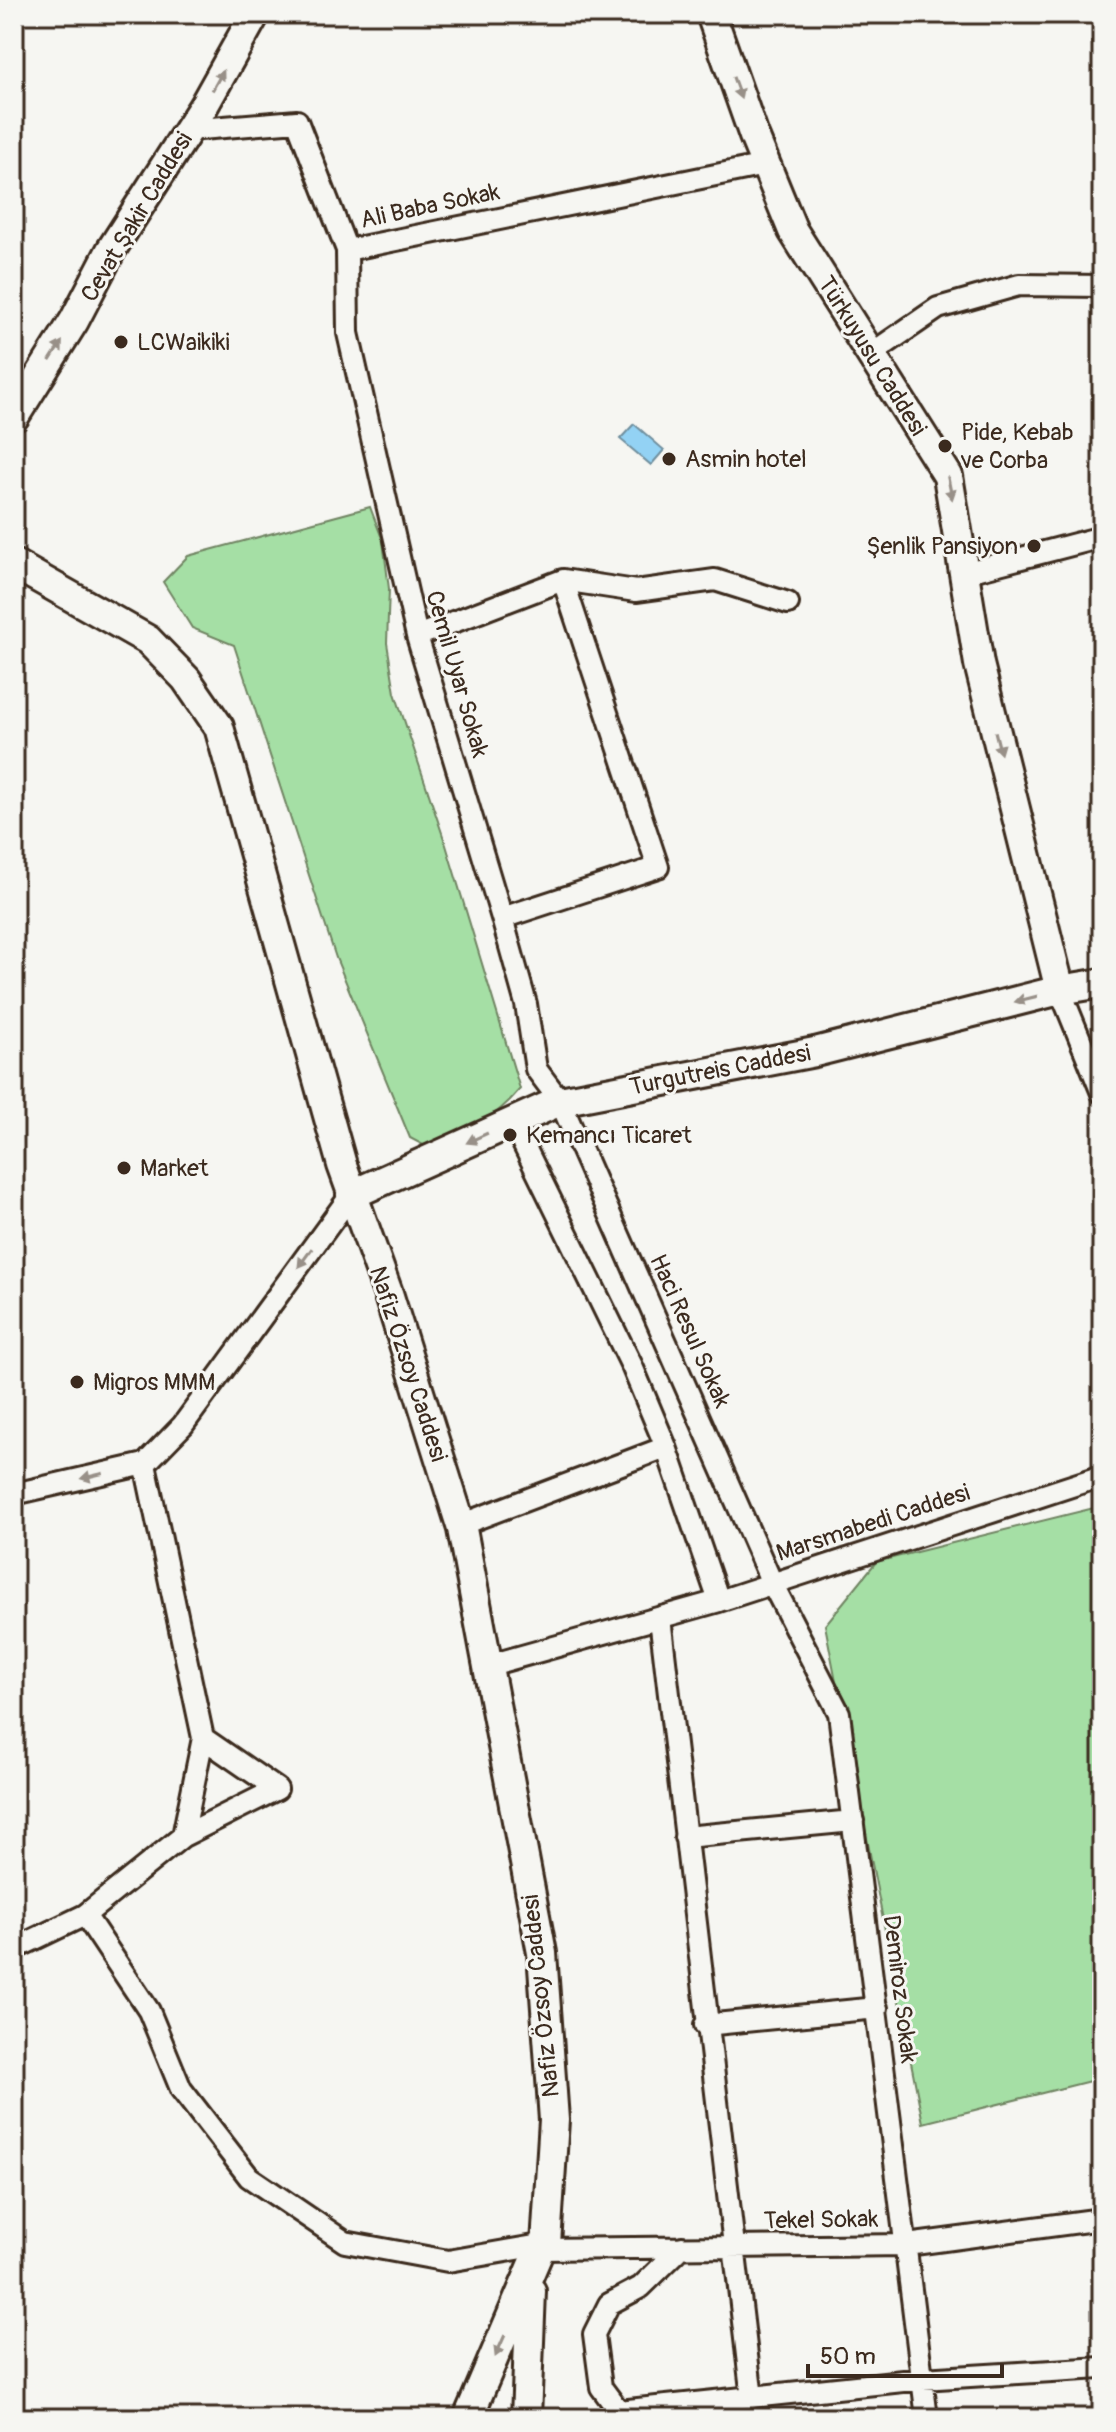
<svg xmlns="http://www.w3.org/2000/svg" width="1116" height="2432" font-family="Pangolin,sans-serif">
<style>
.green{fill:#a5dfa5;stroke:#708462;stroke-width:2}
.water{fill:#93d2f4;stroke:#708f9e;stroke-width:2}
.lines{fill:none;stroke-linecap:round;stroke-linejoin:round}
.street-casing{stroke:#3b2a1e;stroke-width:26}
.secondary-casing{stroke:#3b2a1e;stroke-width:34}
.street{stroke:#f6f6f2;stroke-width:20}
.secondary{stroke:#f6f6f2;stroke-width:28}
.oneway{fill:#989088}
.poi-dot{fill:#3b2a1e;stroke:#f6f6f2;stroke-width:3}
.labels{text-anchor:middle;dominant-baseline:central;stroke-width:6;stroke-linejoin:round;paint-order:stroke}
.street-label{font-size:24px;fill:#3b2a1e;stroke:#f6f6f2}
.poi-label{font-size:24px;fill:#3b2a1e;stroke:#f6f6f2;text-anchor:start}
</style>
<rect width="100%" height="100%" fill="#f6f6f2"/>
<filter id="ink" filterUnits="userSpaceOnUse"><feTurbulence type="fractalNoise" baseFrequency=".0125" numOctaves="2"/><feDisplacementMap in="SourceGraphic" scale="16" xChannelSelector="R" yChannelSelector="G"/><feConvolveMatrix kernelMatrix="1 2 1 2 8 2 1 2 1" color-interpolation-filters="sRGB"/></filter>
<g filter="url(#ink)">
<path class="green" d="M370,507L383,541L389,589L387,643L395,693L446,845L520,1089C495,1119 463,1137 425,1146L410,1138L336,958L234,645L192,628L163,582L188,556Z
M1102,1506V2078L923,2123L825,1625L876,1562Z"/>
<path class="water" d="M634,424L664,450L651,465L620,439Z"/>
<g class="lines">
<g class="street-casing">
<path id="street" d="M188,130L297,121L347,250L765,165
M347,250L348,333L417,636L502,918L526,1004L536,1069L560,1101L772,1583L839,1713L927,2418
M871,354L938,308L1019,285L1102,286
M964,573L1102,537
M417,636L563,580L636,591L715,580L788,603
M502,918L658,867L563,580
M1060,990L1102,1093
M512,1121L632,1366L666,1447L719,1601
M14,1494L145,1464L183,1425L351,1195
M460,1525L666,1447
M660,1618L752,2398
M490,1665L719,1601L1102,1476
M183,1836L277,1789L203,1738
M685,1837L853,1821
M85,1915L149,2011L181,2089L249,2177L345,2242L448,2261L546,2244
M14,1949L85,1915L183,1836L203,1738L145,1464
M705,2025L877,2008
M540,2249L907,2245L1102,2219
M619,2411L922,2379L1102,2368
M624,2418L601,2387L594,2334L609,2304L641,2287L682,2247"/>
</g>
<g class="secondary-casing">
<path id="secondary" d="M711,14L754,136L793,231L948,476L979,664L1060,990
M14,417L74,321L111,250L203,107L255,14
M14,564L148,640L186,679L219,727L342,1165L388,1293L462,1529L542,1953L554,2120L546,2244L540,2249L468,2418
M351,1195L560,1101L815,1052L1060,990L1102,983
M526,2418L531,2291"/>
</g>
<use href="#street" class="street"/>
<use href="#secondary" class="secondary"/>
</g>
<defs><path id="oneway-solid" d="M-6-.8H1V-3.2L6.5 0L1 3.2V.8H-6Z" transform="scale(2)"/></defs>
<g class="oneway">
<use href="#oneway-solid" transform="translate(218 80) rotate(-61)"/>
<use href="#oneway-solid" transform="translate(737 88) rotate(70)"/>
<use href="#oneway-solid" transform="translate(56 351) rotate(-58)"/>
<use href="#oneway-solid" transform="translate(950 488) rotate(79)"/>
<use href="#oneway-solid" transform="translate(998 743) rotate(76)"/>
<use href="#oneway-solid" transform="translate(1026 999) rotate(166)"/>
<use href="#oneway-solid" transform="translate(477 1138) rotate(155)"/>
<use href="#oneway-solid" transform="translate(305 1258) rotate(126)"/>
<use href="#oneway-solid" transform="translate(92 1476) rotate(167)"/>
<use href="#oneway-solid" transform="translate(500 2346) rotate(114)"/>
</g>
</g>
<g class="poi-dot">
<circle cx="121" cy="342" r="8"/>
<circle cx="945" cy="446" r="8"/>
<circle cx="669" cy="459" r="8"/>
<circle cx="1034" cy="546" r="8"/>
<circle cx="510" cy="1135" r="8"/>
<circle cx="124" cy="1168" r="8"/>
<circle cx="77" cy="1382" r="8"/>
</g>
<g class="labels">
<g class="street-label">
<text transform="translate(430 206) rotate(-12)">Ali Baba Sokak</text>
<text transform="translate(137 217) rotate(-59)">Cevat Şakir Caddesi</text>
<text transform="translate(872 356) rotate(58)">Türkuyusu Caddesi</text>
<text transform="translate(457 674) rotate(74)">Cemil Uyar Sokak</text>
<text transform="translate(720 1070) rotate(-11)">Turgutreis Caddesi</text>
<text transform="translate(690 1331) rotate(66)">Haci Resul Sokak</text>
<text transform="translate(408 1364) rotate(72)">Nafiz Özsoy Caddesi</text>
<text transform="translate(873 1523) rotate(-18)">Marsmabedi Caddesi</text>
<text transform="translate(900 1989) rotate(83)">Demiroz Sokak</text>
<text transform="translate(541 1996) rotate(-96)">Nafiz Özsoy Caddesi</text>
<text transform="translate(821 2220) rotate(-1)">Tekel Sokak</text>
</g>
<g class="poi-label">
<text x="137" y="342">LCWaikiki</text>
<text x="961" y="432">Pide, Kebab<tspan x="961" dy="28">ve Corba</tspan></text>
<text x="685" y="459">Asmin hotel</text>
<text x="1018" y="546" text-anchor="end">Şenlik Pansiyon</text>
<text x="526" y="1135">Kemancı Ticaret</text>
<text x="140" y="1168">Market</text>
<text x="93" y="1382">Migros MMM</text>
</g>
</g>
<rect width="1116" height="2432" fill="none" stroke="#f6f6f2" stroke-width="48"/>
<rect x="24" y="24" width="1068" height="2384" fill="none" stroke="#3b2a1e" stroke-width="3" filter="url(#ink)"/>
<path d="M808 2364v12h194v-12" fill="none" stroke="#3b2a1e" stroke-width="4"/>
<text x="820" y="2364" font-size="24" fill="#3b2a1e" stroke="#f6f6f2" stroke-width="6" paint-order="stroke">50 m</text>
</svg>
